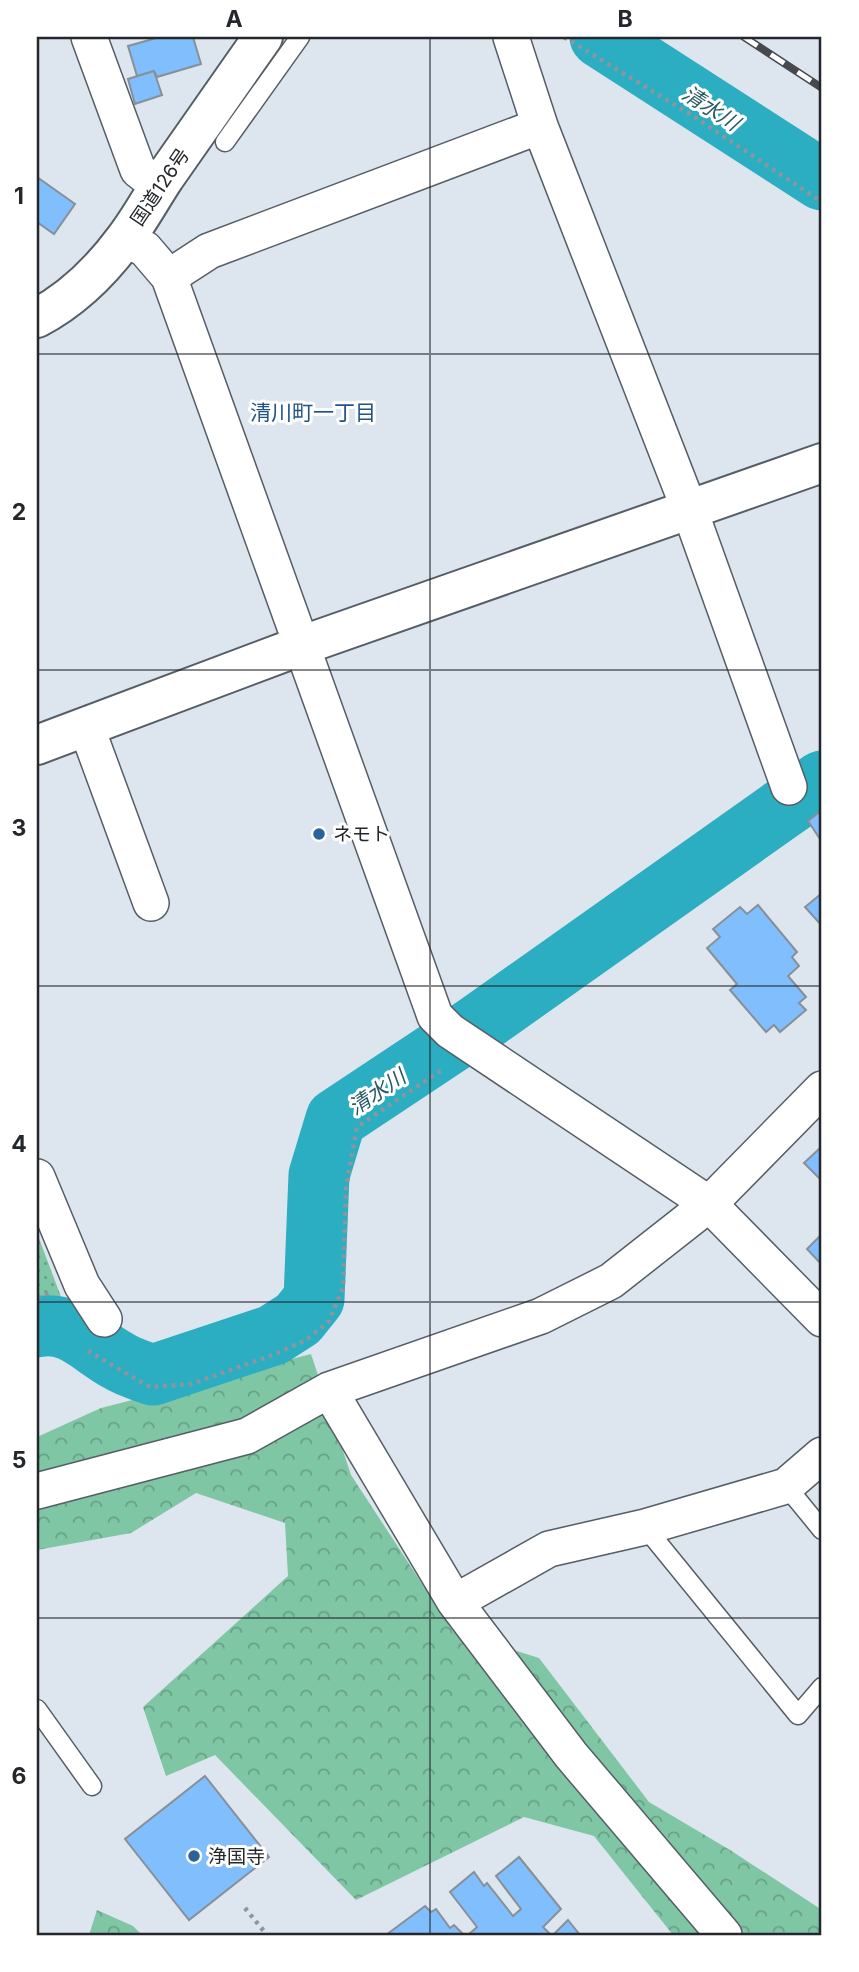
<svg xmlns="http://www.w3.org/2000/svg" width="859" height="1972" font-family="Inter,'Noto Sans JP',sans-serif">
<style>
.forest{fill:url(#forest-crowns)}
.park{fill:url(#park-dots)}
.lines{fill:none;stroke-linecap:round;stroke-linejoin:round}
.river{stroke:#2baec1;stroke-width:61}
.building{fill:#81befd;stroke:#878f97;stroke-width:2}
.lane-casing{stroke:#565e65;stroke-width:21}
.street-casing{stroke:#565e65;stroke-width:38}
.secondary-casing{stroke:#565e65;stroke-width:42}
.highway-casing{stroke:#565e65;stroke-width:42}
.path{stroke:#8f959c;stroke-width:4.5;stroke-dasharray:3.5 5;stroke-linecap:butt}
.lane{stroke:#fff;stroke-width:18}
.street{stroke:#fff;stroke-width:35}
.secondary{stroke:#fff;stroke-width:38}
.highway{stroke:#fff;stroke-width:38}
.rail-casing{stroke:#464a4f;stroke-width:8}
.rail{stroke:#fff;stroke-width:5;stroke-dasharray:16;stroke-linecap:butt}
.grid{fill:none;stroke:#24272b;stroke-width:2;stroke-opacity:0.55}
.poi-dot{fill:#29639a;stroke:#fff;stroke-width:2.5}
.labels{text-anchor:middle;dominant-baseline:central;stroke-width:6;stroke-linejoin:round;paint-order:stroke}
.street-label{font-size:19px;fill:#24272b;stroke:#fff}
.poi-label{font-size:19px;fill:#24272b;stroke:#fff;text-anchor:start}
.water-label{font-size:21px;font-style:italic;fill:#275a63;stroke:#fff}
.neighbourhood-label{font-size:21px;fill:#215587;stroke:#fff}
.neatline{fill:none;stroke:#24272b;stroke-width:2.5}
.grid-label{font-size:23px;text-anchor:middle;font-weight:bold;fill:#24272b}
</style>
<defs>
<pattern id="forest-crowns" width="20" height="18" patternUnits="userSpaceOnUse" patternTransform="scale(1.75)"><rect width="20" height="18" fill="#7fc6a4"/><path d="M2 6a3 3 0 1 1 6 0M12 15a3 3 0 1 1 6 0" fill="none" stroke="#68a186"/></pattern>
<pattern id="park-dots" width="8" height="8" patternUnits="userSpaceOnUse" patternTransform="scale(1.75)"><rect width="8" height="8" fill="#7fc6a4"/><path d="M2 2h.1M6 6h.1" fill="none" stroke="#68a186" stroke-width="1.8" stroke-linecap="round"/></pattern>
</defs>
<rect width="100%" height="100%" fill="#dde5ee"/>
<path class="forest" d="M311,1354L351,1475L453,1631L539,1658L649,1802L730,1850L819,1908L822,1912V1935H673L594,1836L524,1817L356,1900L215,1755L166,1776L143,1707L288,1576L285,1523L196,1493L131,1533L37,1550V1437L101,1408Z
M97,1910L133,1926L142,1935H89Z"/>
<path class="park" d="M37,1233L66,1310L37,1311Z"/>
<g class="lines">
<path class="river" d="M600,37L822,180
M37,1327C71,1320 90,1345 117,1360C128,1367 141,1371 153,1375L273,1335L298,1319L314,1299L319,1175L336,1119L476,1026L822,781"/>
</g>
<path class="building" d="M160,37H193L201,64L157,77L154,71L137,76L128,46Z
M154,71L162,95L135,104L128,79Z
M37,177L75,204L54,234L37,222Z
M822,810V842L808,821Z
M822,893V926L805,907Z
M758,905L797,952L792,957L799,966L788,976L806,997L799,1003L806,1010L780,1032L774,1025L766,1032L730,990L737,984L707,948L720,937L713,929L740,907L747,914Z
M819,1149L822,1153V1181L804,1163Z
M822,1234V1265L807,1249Z
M205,1776L269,1857L189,1920L125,1839Z
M519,1857L561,1909L543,1927L551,1935H468L477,1927L450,1892L474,1872L484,1886L487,1883L513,1916L521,1909L496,1876Z
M425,1906L431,1912L436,1909L450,1928L454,1925L464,1935H386Z
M568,1920L580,1935H553Z"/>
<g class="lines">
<g class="lane-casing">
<path id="lane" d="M225,142L300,37
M786,1486L822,1530
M645,1527L798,1715L822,1687
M37,1709L92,1786"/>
</g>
<g class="street-casing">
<path id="street" d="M89,37L138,170L159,186
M511,37L540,126
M125,239L145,249L169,277L435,1016L450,1031L709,1204L822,1319
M169,277L209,251L540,126L690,511L789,787
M86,726L151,903
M37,1177L82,1285L104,1319
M329,1390L455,1602L571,1755L724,1935
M37,1491L247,1436L329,1390L541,1316L611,1281L709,1204L822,1089
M455,1602L549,1549L645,1527L786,1486L822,1455"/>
</g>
<g class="secondary-casing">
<path id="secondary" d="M37,745L303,645L822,463"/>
</g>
<g class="highway-casing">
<path id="highway" d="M37,318C71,300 101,271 124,240C139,221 151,198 165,177C197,131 230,84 263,37"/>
</g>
<path class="path" d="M564,37L693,116L822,202
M37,1297L49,1293
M88,1351L150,1387L191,1384L273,1355L306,1340L329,1321L343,1288L346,1188L357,1127L443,1069
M245,1908L267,1935"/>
<use href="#lane" class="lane"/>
<use href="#street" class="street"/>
<use href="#secondary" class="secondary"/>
<use href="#highway" class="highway"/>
<g class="rail-casing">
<path id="rail" d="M744,37L822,88"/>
</g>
<use href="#rail" class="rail"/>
</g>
<path class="grid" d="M430,37V1935M37,354H822M37,670H822M37,986H822M37,1302H822M37,1618H822"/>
<g class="poi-dot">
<circle cx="319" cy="834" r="7"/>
<circle cx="194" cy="1856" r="7"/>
</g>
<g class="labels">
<g class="street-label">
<text transform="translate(160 187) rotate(-56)">国道126号</text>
</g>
<g class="poi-label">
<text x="333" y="834">ネモト</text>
<text x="208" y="1856">浄国寺</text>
</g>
<g class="water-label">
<text transform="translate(711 108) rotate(33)">清水川</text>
<text transform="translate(377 1092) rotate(-34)">清水川</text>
</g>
<g class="neighbourhood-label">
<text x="313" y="412">清川町一丁目</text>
</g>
</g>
<rect width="859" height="1972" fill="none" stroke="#ffffff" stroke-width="77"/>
<rect x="38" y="38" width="782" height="1896" class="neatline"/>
<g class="grid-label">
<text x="234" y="27">A</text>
<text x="625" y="27">B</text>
<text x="19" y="204">1</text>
<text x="19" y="520">2</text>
<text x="19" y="836">3</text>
<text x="19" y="1152">4</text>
<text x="19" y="1468">5</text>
<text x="19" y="1784">6</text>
</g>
</svg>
